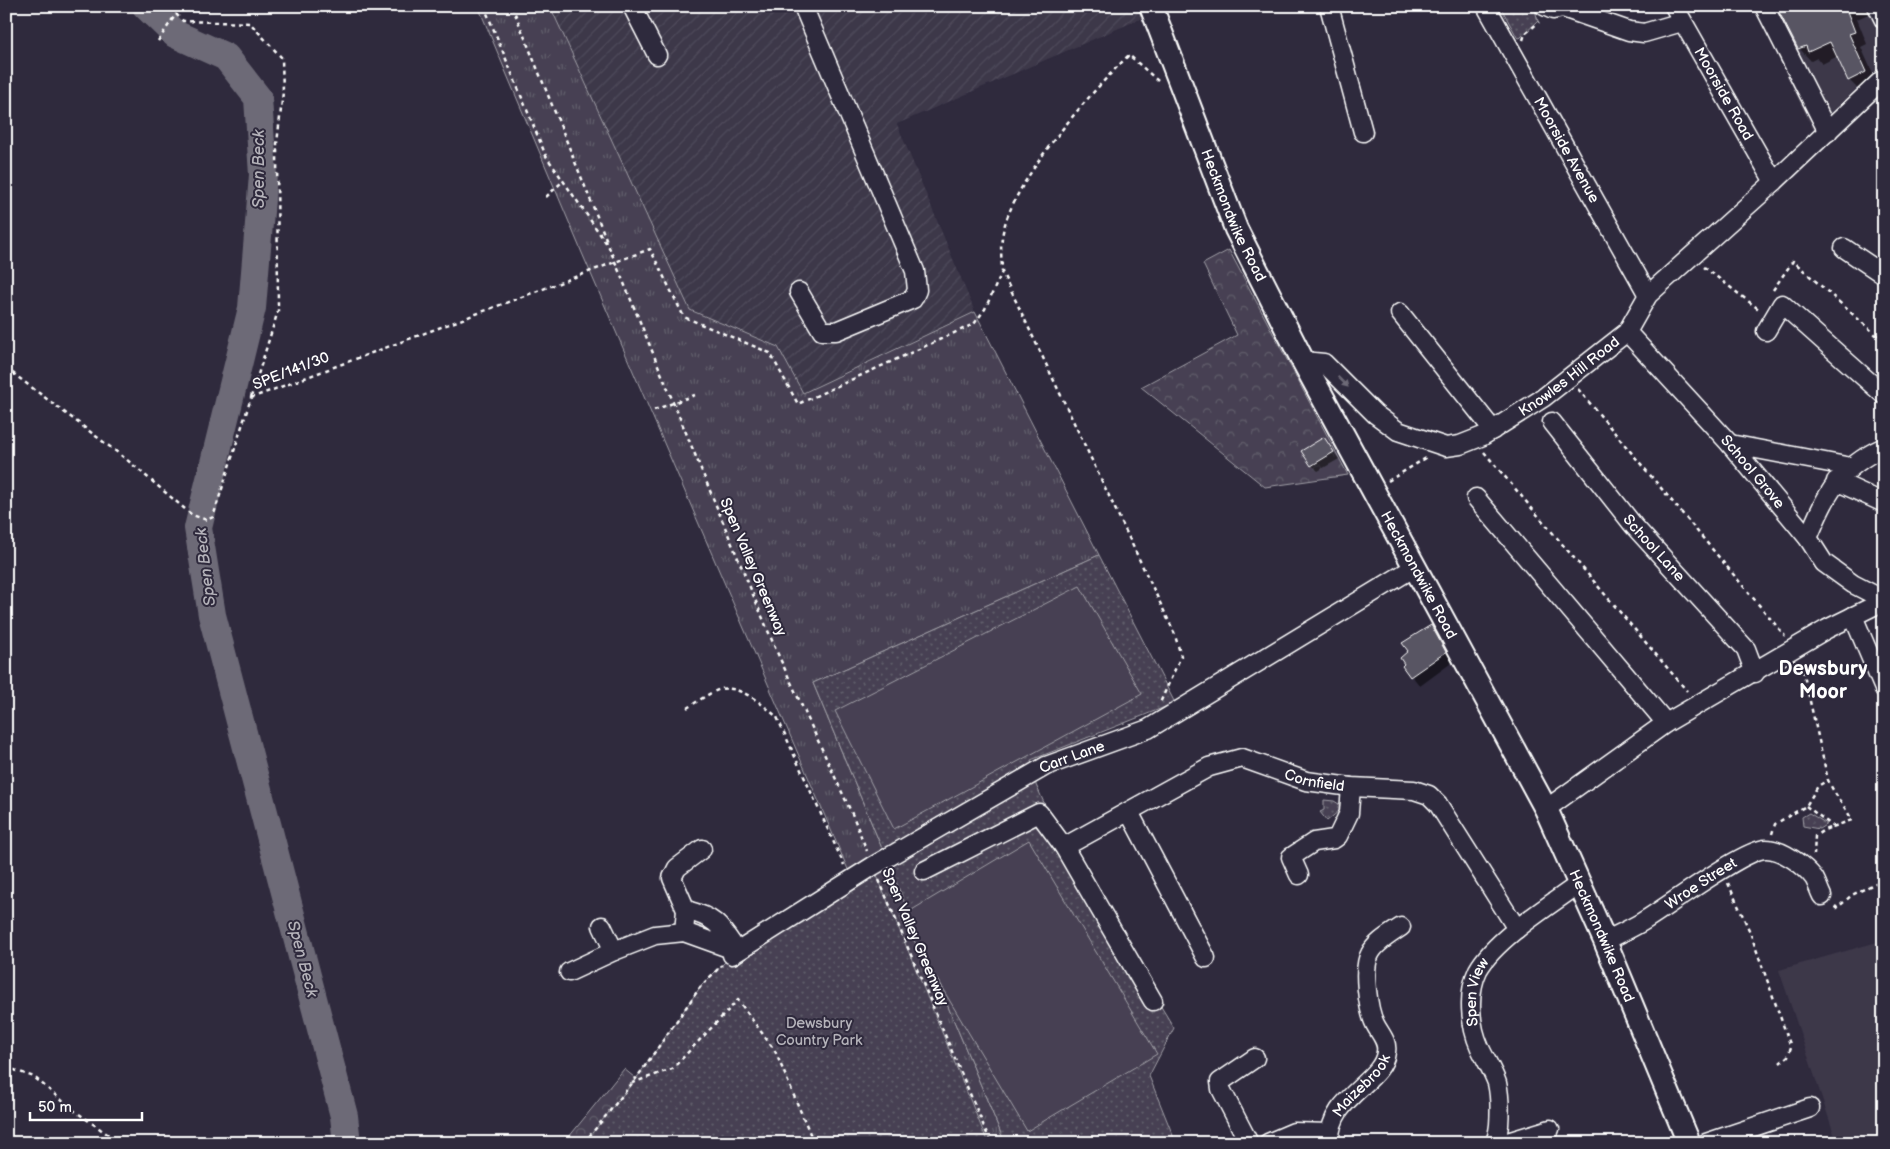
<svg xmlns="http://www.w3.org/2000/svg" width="1890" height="1149" font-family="'Balsamiq Sans',sans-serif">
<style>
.built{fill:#3c3749}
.industrial{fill:url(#industrial-furrows)}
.grass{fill:url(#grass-tufts);stroke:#a2a0a8}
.forest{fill:url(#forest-crowns);stroke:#a2a0a8}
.park{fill:url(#park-dots);stroke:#a2a0a8}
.garden{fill:#464152;stroke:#a2a0a8}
.shadow{fill:#0007}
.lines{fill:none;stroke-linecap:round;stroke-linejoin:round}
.river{stroke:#6d6a77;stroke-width:28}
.building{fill:#595564;stroke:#fff}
.minor-casing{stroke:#fff;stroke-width:21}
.major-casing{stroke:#fff;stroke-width:26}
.path{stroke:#fff;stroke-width:2.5;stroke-dasharray:4 4;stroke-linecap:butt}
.minor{stroke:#2f2a3d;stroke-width:18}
.major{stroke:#2f2a3d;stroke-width:22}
.path-bridge{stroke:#fff;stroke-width:2.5;stroke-dasharray:4 4;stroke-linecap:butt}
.oneway{fill:#6d6a77}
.labels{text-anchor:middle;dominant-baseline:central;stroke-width:4;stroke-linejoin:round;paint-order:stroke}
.street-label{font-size:15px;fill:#fff;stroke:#2f2a3d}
.park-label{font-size:15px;fill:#b5b3ba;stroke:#2f2a3d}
.water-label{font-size:16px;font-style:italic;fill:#b6b4bb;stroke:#2f2a3d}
.district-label{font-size:20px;font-weight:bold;fill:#fff;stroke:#2f2a3d}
</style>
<defs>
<pattern id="industrial-furrows" width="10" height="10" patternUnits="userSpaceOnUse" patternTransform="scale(1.25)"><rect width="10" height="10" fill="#3c3749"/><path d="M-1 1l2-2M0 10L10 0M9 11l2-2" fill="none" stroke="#504b5b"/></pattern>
<pattern id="grass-tufts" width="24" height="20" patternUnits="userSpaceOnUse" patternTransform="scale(1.25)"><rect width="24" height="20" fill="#464152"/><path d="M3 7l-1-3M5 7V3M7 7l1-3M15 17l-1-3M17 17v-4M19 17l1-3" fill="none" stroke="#625e6c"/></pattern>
<pattern id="forest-crowns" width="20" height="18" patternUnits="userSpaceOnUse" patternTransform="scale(1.25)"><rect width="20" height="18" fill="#464152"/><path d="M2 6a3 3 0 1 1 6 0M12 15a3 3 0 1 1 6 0" fill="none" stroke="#625e6c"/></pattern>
<pattern id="park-dots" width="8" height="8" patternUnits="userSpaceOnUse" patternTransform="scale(1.25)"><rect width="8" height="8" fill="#464152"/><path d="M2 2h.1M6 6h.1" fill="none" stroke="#625e6c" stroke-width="1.8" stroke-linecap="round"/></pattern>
</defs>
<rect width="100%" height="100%" fill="#2f2a3d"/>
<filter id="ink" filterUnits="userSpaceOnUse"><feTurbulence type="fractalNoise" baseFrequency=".02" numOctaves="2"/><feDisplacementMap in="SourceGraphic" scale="10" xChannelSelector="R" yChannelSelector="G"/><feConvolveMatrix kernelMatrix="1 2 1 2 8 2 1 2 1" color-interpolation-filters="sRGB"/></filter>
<g filter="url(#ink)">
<path class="built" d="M1753,6H1867L1884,40V62L1813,130Z
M1884,940V1143H1837L1779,970Z"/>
<path class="industrial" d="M550,6H1151L1154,13L897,124L975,312L803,393L778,347L690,310Z"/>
<path class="grass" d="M478,6H550L690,310L778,347L803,393L975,312L1099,555L813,683L1005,1143H966L582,253Z"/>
<path class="forest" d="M1229,250L1348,475L1265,487L1141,387L1237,335L1203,264Z
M624,1069L660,1098L625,1143H564Z"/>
<path class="park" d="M1500,6H1531L1535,10L1538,21L1520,38L1517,37Z
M1099,555L1175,703L1031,760L1036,785L1064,847L1174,1028L1149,1076L1176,1143H1005L813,683Z
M1324,800L1334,801L1339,804V811L1327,821L1320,812L1324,810Z
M1809,813L1827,824L1819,829L1803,826L1802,817Z
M873,866L988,1143H584L638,1076L701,986L732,955Z"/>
<path class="garden" d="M1080,586L1142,694L894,829L835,711Z
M1029,840L1157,1054L1027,1131L900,917Z"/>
<path class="shadow" d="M1775,6H1870L1873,12L1857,19L1867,44L1861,47L1878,85L1861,92L1849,80L1838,56L1822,64L1817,58L1811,61L1799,48L1779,9Z
M1324,439L1339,459L1318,471L1312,465Z
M1431,626L1440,635L1454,661L1420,686L1404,666Z"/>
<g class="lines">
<path class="river" d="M146,6L175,34L226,57L258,98L263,175L252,308L198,528L212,615L344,1116L347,1143"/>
</g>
<path class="building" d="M1776,6H1845L1855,32L1849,34L1866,72L1848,81L1830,42L1808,52L1806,46L1798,49Z
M1324,437L1334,452L1311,466L1301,451Z
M1431,625L1446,652L1410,677L1402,666L1404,664L1400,658L1408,651L1402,643Z"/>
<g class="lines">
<g class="minor-casing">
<g id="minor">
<path d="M632,6L657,55"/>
<path d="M1329,6L1363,132"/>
<path id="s1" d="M1486,6L1648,295"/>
<path d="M1544,6L1553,10L1563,8L1629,31L1644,33L1682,22"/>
<path id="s2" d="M1674,6L1774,182"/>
<path d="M1764,6L1828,132"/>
<path d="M1877,6L1884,20"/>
<path d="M1844,248L1884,275"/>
<path d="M799,292L822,331H836L913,299L917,290L915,271L803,6"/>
<path d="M1400,313L1493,430"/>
<path d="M1766,331L1782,304L1884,395"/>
<path id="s3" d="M1627,332L1730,444L1808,538L1824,563L1853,584L1884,600"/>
<path id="s4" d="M1303,361L1324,363L1375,414L1398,431L1446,447L1460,445L1483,436L1543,398L1627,332L1648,295L1774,182L1884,78"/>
<path id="s5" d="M1552,422L1634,526L1746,649L1755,673"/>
<path d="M1730,444L1851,467"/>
<path d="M1836,481L1884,503"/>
<path d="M1476,498L1666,723"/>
<path d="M1808,538C1826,495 1838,468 1884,447"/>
<path d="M1853,616L1884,689"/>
<path d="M1546,809L1666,723L1827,629L1884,601"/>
<path d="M1129,812L1206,958"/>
<path id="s6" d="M1064,847L1209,767L1242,758L1306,781L1351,787L1414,790L1429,795L1438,804L1517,929"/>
<path d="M924,871L1039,813L1064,847L1153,1001"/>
<path d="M1299,875L1291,857L1314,842L1334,839L1338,836L1349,813L1351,787"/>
<path d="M686,910C717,918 720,926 737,951"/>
<path d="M602,926L614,951L655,935L684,932L737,951"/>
<path d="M684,932L686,910L672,878L677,868L702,849"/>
<path id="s7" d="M1605,941C1617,935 1630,929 1642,922C1666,908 1744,849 1766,849C1782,849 1805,866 1814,878C1817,883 1819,890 1822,896"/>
<path id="s8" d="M732,955L873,866L1046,766L1148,729L1415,567"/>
<path d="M569,972L614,951"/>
<path d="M1497,1139L1507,1142L1550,1129"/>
<path d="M1249,1143L1221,1089L1220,1082L1255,1058"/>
<path d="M1268,1143L1294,1132L1330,1133"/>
<path id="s9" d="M1330,1143C1327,1097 1383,1083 1386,1052C1388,1041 1380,1034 1375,1024C1368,1010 1362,968 1370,954C1376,942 1391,934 1401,927"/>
<path id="s10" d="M1494,1143C1498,1137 1498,1131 1499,1125C1500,1111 1500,1096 1497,1083C1493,1071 1485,1059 1480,1048C1470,1026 1467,993 1478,970C1495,939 1550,905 1579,884"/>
<path d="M1706,1143L1810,1108"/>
</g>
</g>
<g class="major-casing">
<g id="major">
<path id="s11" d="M1151,6L1236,229L1303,361L1546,809L1605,941L1689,1143"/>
</g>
</g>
<path class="path" d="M484,6L546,156L609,247L776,650L853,816L867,851
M512,6L607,241
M176,14L183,21L250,23L282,58L283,92L277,143L278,311L251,397
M1523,40L1525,34L1539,22
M158,41L176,14L175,6
M1158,81L1129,55C1091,92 1008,185 1002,238C1000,249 1002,261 1002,272L1174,632L1181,656L1160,703
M546,197L563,181
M1704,267L1761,311
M1773,290L1793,261L1884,342
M6,368L126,459L192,515L207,520L213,517L251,398L650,249L684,317L770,353L798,404L974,324L985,309L1002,272
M1578,389L1785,636
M1484,452L1687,691
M1388,481L1426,458
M1801,662L1828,780C1834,794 1844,805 1852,820L1824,830L1815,836L1814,855
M687,708C697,702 710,692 721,689C741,685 763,705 777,717L844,865
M1806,806L1834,827
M1772,834L1775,824L1806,806L1818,786L1828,780
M879,880L991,1143
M1728,883L1750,932L1791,1047L1788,1056L1780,1063
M1835,906L1837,908L1852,895L1884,879
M6,1067L34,1077L72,1109L120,1143
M632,1083L672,1069L738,1000L775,1051L814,1143
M584,1143L638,1076L701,986L722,965"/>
<use href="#minor" class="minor"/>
<use href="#major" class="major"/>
<path class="path-bridge" d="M654,410L695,395"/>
</g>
<defs><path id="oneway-solid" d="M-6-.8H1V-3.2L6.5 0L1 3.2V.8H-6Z" transform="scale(1.25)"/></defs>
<use class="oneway" href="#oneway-solid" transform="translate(1343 382) rotate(45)"/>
</g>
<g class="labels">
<g class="street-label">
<text stroke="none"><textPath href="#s2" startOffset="101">Moorside Road</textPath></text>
<text stroke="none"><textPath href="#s1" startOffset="165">Moorside Avenue</textPath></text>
<text stroke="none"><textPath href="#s11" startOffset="225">Heckmondwike Road</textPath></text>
<text transform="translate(291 371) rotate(-21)">SPE/141/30</text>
<text stroke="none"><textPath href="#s4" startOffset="316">Knowles Hill Road</textPath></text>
<text stroke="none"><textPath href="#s3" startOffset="188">School Grove</textPath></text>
<text stroke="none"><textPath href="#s5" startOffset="162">School Lane</textPath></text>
<text transform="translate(753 567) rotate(67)">Spen Valley Greenway</text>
<text stroke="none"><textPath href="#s11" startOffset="630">Heckmondwike Road</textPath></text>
<text stroke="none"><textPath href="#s8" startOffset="394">Carr Lane</textPath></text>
<text stroke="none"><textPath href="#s6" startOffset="276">Cornfield</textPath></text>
<text stroke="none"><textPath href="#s7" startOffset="112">Wroe Street</textPath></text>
<text stroke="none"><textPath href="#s11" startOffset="1035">Heckmondwike Road</textPath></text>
<text transform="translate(915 937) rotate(67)">Spen Valley Greenway</text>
<text stroke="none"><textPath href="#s10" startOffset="158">Spen View</textPath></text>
<text stroke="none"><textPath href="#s9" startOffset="68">Maizebrook</textPath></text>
</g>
<g class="park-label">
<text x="819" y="1023">Dewsbury<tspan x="819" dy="17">Country Park</tspan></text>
</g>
<g class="water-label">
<text transform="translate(259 169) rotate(-90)">Spen Beck</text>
<text transform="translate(206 567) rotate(-97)">Spen Beck</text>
<text transform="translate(302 959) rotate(75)">Spen Beck</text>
</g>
<g class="district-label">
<text x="1823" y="669">Dewsbury<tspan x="1823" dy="23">Moor</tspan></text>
</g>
</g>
<rect width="1890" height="1149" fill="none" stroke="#2f2a3d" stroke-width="25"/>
<rect x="12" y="12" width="1865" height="1124" fill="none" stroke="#fff" stroke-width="2" filter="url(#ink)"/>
<path d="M30 1112v8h112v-8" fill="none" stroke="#ffffff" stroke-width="2.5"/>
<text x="38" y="1112" font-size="15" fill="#ffffff" stroke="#2f2a3d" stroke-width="4" paint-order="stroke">50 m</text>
</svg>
